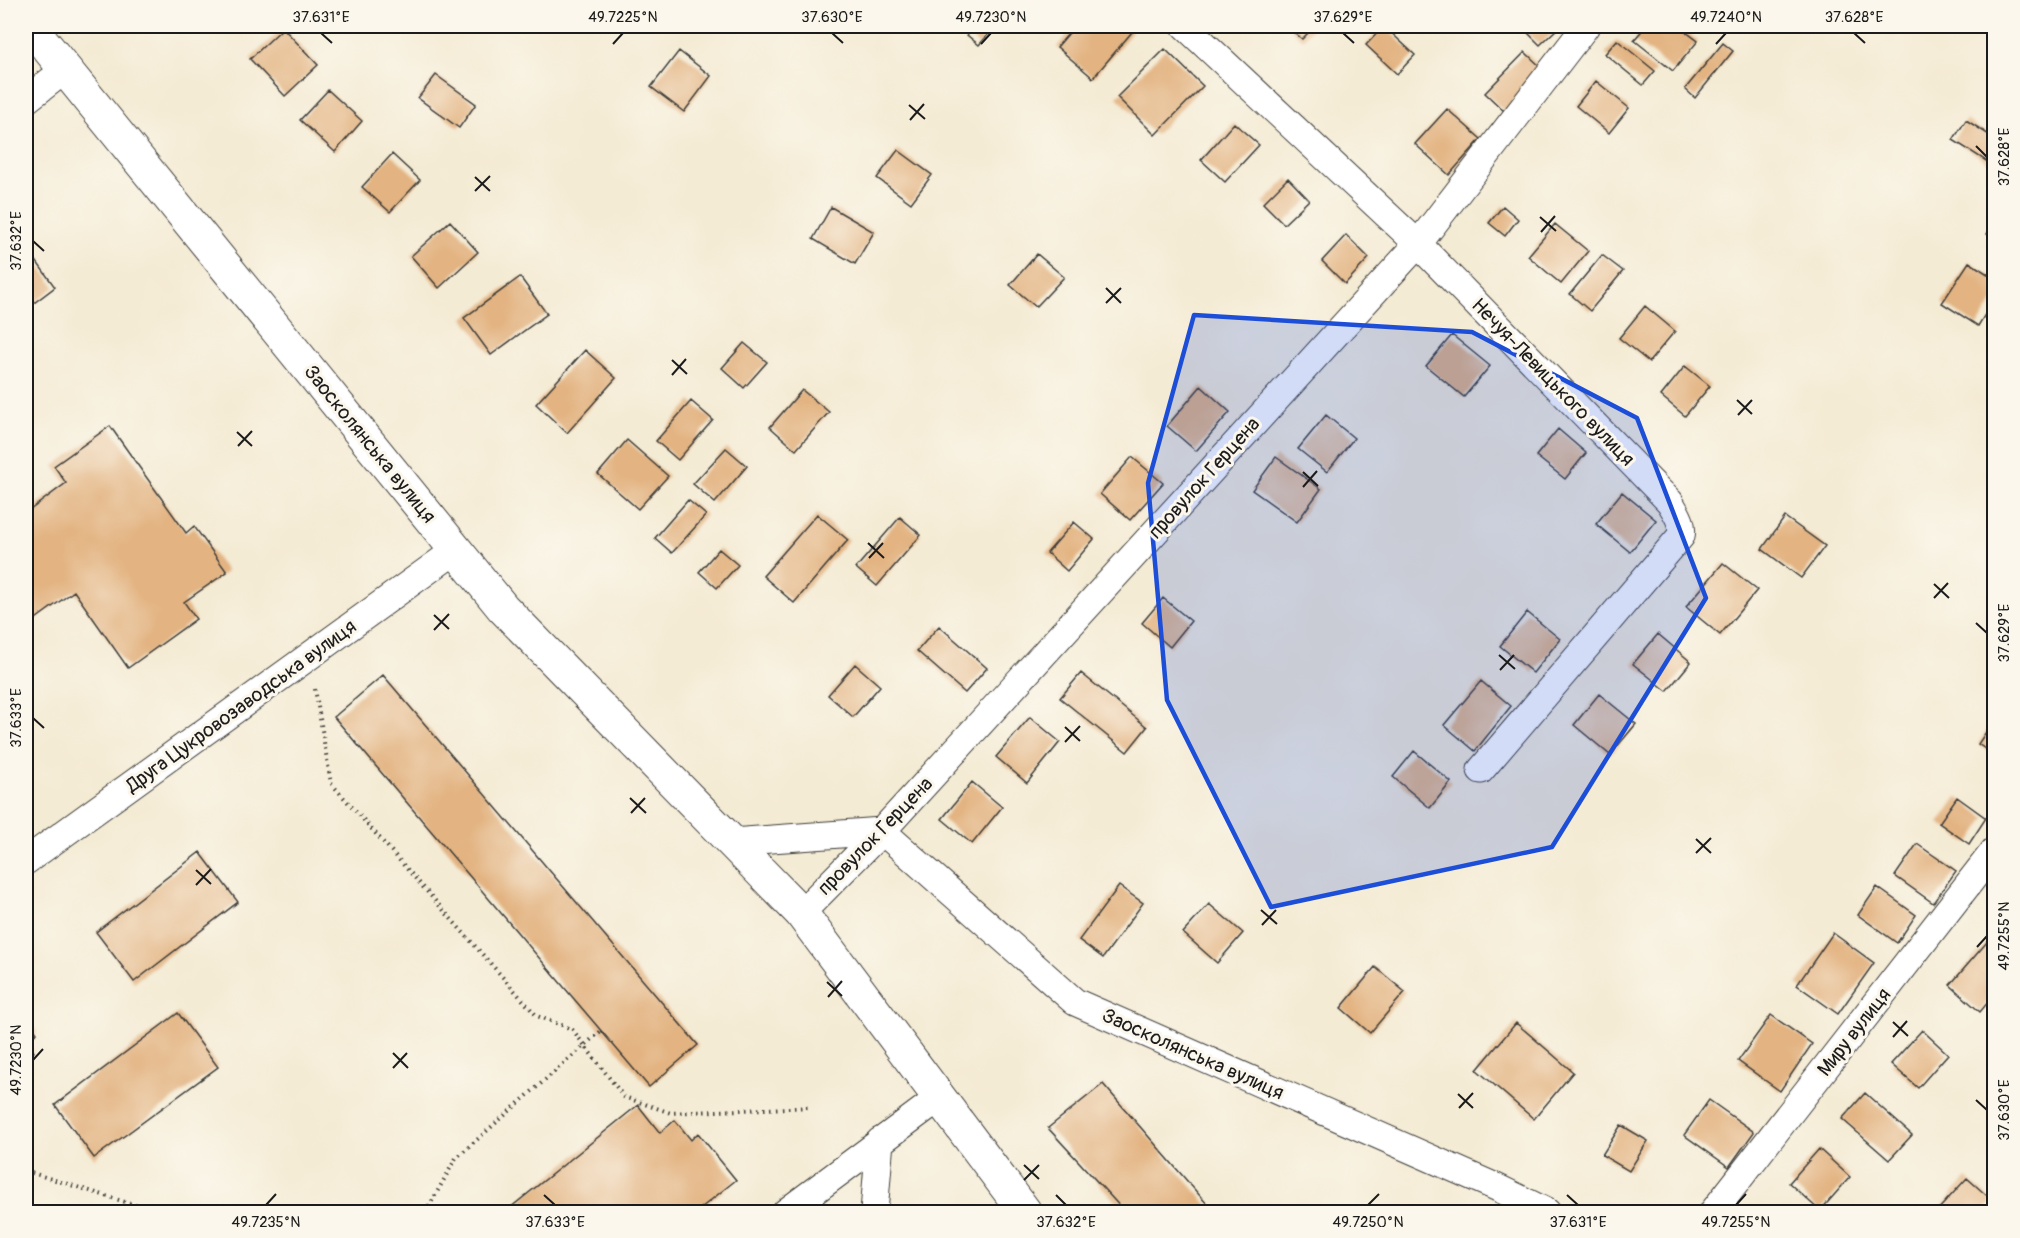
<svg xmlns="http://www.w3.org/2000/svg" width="2020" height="1238" font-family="Pangolin,sans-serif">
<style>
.building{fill:#e3b482}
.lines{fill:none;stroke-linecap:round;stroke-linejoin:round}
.street-casing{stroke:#3c3b38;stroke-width:29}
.secondary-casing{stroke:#3c3b38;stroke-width:35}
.path{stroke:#3c3b38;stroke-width:4;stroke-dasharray:1.5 4.5;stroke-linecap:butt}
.street{stroke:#fff;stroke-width:27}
.secondary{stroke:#fff;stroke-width:33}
.marked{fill:#1d4ed8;fill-opacity:0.2;stroke:#1d4ed8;stroke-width:4.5;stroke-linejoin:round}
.ticks{fill:none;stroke:#1c1c1c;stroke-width:2}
.labels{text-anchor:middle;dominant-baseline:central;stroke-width:6;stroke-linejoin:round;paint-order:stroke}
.street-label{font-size:20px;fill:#1c1c1c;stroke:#fbf7ec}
.neatline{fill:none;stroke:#1c1c1c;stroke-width:2}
.ticks-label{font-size:15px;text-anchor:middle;fill:#1c1c1c}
</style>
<rect width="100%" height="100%" fill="#fbf7ec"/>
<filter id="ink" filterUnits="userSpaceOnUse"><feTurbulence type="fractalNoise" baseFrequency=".0167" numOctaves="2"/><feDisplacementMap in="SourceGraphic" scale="12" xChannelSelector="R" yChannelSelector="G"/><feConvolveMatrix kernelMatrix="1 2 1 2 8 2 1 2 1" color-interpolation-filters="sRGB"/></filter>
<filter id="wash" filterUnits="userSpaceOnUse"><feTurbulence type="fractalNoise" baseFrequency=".008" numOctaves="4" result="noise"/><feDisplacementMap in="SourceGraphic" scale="24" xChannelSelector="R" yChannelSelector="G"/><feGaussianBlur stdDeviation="1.35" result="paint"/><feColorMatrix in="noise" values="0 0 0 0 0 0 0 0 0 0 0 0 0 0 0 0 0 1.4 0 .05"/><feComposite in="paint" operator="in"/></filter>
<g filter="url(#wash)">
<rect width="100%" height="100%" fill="#f4ebd4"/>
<g id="blocks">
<path class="building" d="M956,26H996L979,45Z
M1075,26H1125L1132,32L1093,78L1057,47Z
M1287,26H1315L1302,39Z
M1384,26L1415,55L1397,74L1366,45Z
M1521,26H1560L1540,45Z
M1646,26H1678L1698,41L1673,71L1634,40Z
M283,28L318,65L285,96L250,59Z
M1617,40L1655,71L1643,85L1605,54Z
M1723,43L1733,51L1695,98L1685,89Z
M1165,49L1203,86L1155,135L1117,97Z
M679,51L711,76L684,112L651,87Z
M1525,52L1545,71L1505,112L1485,93Z
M436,75L476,104L459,128L418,98Z
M1596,81L1629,108L1609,133L1576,106Z
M328,90L362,121L335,152L300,120Z
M1447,109L1481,139L1449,175L1415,144Z
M1966,120L1994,138V166L1953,140Z
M1234,123L1259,145L1225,182L1201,160Z
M898,150L932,175L911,203L877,178Z
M392,154L420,180L390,212L362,187Z
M1288,178L1309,200L1284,224L1263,203Z
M1503,206L1518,219L1505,236L1489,223Z
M831,207L874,232L855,264L813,239Z
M450,221L478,252L439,288L411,256Z
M1994,222V239L1987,234Z
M1555,224L1588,251L1561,284L1528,256Z
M1346,235L1369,258L1345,284L1322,261Z
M26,247L55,287L26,309Z
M1037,254L1064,277L1036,307L1010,285Z
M1602,255L1623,271L1590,311L1570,294Z
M1969,262L1994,278V300L1978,326L1942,303Z
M520,277L547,314L491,355L464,318Z
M1645,306L1675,331L1649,362L1619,338Z
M1452,335L1490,366L1464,397L1426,366Z
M744,343L767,362L744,388L722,368Z
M585,350L616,378L567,433L536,404Z
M1685,366L1710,386L1685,416L1661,396Z
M1201,386L1230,412L1196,451L1167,426Z
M802,390L829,412L796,450L770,427Z
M691,401L713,420L678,460L656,441Z
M1326,415L1354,438L1327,472L1298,449Z
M110,426L186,533L194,526L227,572L184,602L196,619L128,668L74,591L26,626V513L66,483L54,466Z
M1558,429L1586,453L1565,479L1536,456Z
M627,440L668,476L638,509L598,474Z
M726,448L747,466L715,503L693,484Z
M1132,457L1163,483L1130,520L1100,494Z
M1276,457L1321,489L1297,522L1252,490Z
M1622,492L1656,520L1630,552L1596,524Z
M688,500L706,515L672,553L655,538Z
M817,514L848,540L794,603L763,576Z
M900,517L921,535L877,586L856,568Z
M1785,517L1825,546L1801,578L1762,549Z
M1074,522L1094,539L1067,571L1047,553Z
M719,549L738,565L717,588L699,572Z
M1723,563L1757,590L1720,635L1686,607Z
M1163,598L1191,621L1170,647L1142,623Z
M1527,612L1560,639L1533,673L1500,646Z
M939,626L987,668L965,693L917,651Z
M1658,634L1691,662L1667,691L1633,664Z
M855,664L880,686L853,717L828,695Z
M1081,673L1147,727L1127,752L1060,698Z
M383,675L698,1045L649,1087L334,717Z
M1481,681L1511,706L1475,751L1444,725Z
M1599,694L1636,724L1610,755L1574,725Z
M1030,717L1060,742L1027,783L996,757Z
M1994,720V755L1978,744Z
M1414,751L1451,782L1430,808L1393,777Z
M972,782L1002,807L972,844L942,819Z
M1957,797L1986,818L1969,844L1939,823Z
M1917,844L1956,871L1933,903L1895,876Z
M200,852L238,902L134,982L96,932Z
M1119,886L1143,903L1103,958L1079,940Z
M1877,887L1916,915L1897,943L1858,915Z
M1209,904L1243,933L1217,963L1183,933Z
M1833,933L1874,963L1838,1014L1797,985Z
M1994,934V995L1980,1012L1950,985Z
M1375,967L1405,992L1370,1033L1341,1008Z
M178,1013L218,1067L94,1158L55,1105Z
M1771,1015L1812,1044L1780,1091L1738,1061Z
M26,1017L37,1033L26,1041L34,1052L26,1059Z
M1516,1023L1573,1072L1534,1119L1477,1070Z
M1922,1030L1948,1054L1918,1088L1891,1064Z
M1103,1084L1214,1212H1125L1048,1128Z
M1865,1093L1912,1135L1889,1160L1842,1119Z
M1709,1100L1754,1132L1729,1167L1684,1135Z
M638,1105L660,1133L675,1120L691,1140L698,1133L736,1180L696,1212H505Z
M1621,1125L1648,1141L1629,1171L1602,1155Z
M1819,1149L1850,1177L1820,1211L1789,1183Z
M1967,1178L1993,1201L1983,1212H1936Z"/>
</g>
</g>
<g filter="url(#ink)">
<use href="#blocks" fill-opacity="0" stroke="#3c3b38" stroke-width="1.5"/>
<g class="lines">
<g class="street-casing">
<path id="street" d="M1185,26L1418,244L1670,502C1676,513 1684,523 1681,536L1481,770
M26,100L66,69
M732,842L882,831L1075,1002L1496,1187L1547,1212
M26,861L456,550
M801,913L882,831L1418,244L1586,26
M786,1212L939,1098
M874,1212L880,1141
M1713,1212L1994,851"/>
</g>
<g class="secondary-casing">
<path id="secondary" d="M30,26L503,608L801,913L1025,1212"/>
</g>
<path class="path" d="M315,689L331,783L537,1016L572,1029L624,1097L671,1113L811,1107
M26,1171L138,1206L147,1212
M426,1212L456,1158L601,1031"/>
<use href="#street" class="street"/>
<use href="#secondary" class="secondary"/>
</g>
</g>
<path class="marked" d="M1194,315L1472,332L1637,418L1706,598L1552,847L1271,907L1167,700L1148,483Z"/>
<path class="ticks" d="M321,33L332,43M832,33L843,43M1343,33L1354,43M1854,33L1865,43M613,44L623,33M981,44L991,33M1716,44L1726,33M909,105L925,119M910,120L924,104M1976,146L1987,157M475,177L490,191M475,191L490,176M1540,217L1556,231M1541,232L1555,216M33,241L44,251M1106,288L1121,303M1106,303L1121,288M672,360L687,374M672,375L686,359M1737,400L1752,414M1738,415L1752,400M237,432L252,446M238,446L252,431M1303,472L1318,486M1303,487L1317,471M868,543L884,558M869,558L883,543M1934,584L1949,598M1934,598L1948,583M434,615L449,629M1976,623L1987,633M434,630L449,614M1499,655L1515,669M1500,670L1514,655M33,718L44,728M1065,727L1080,741M1065,742L1080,726M630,798L646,813M631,813L645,798M1696,839L1711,853M1696,853L1711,838M196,870L211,884M196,885L211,869M1261,910L1277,924M1262,925L1276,910M1977,947L1987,936M827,982L842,996M828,997L842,981M1893,1022L1908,1036M1893,1037L1907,1021M393,1053L408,1068M33,1060L43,1049M393,1068L407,1053M1458,1094L1473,1108M1976,1100L1987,1110M1459,1108L1473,1093M1024,1165L1039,1179M1024,1180L1039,1165M544,1195L555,1205M1056,1195L1066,1205M1567,1195L1578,1205M266,1205L276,1194M1368,1205L1379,1194M1736,1205L1746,1194"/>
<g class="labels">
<g class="street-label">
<text transform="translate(1553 382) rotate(46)">Нечуя-Левицького вулиця</text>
<text transform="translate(370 444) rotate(51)">Заосколянська вулиця</text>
<text transform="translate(1204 478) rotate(-48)">провулок Герцена</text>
<text transform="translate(241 706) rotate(-36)">Друга Цукровозаводська вулиця</text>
<text transform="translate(875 836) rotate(-46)">провулок Герцена</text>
<text transform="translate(1854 1032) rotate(-52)">Миру вулиця</text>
<text transform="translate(1193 1054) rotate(24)">Заосколянська вулиця</text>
</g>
</g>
<rect width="2020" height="1238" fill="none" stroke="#fbf7ec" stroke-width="66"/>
<rect x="33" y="33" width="1954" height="1172" class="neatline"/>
<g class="ticks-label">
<text x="321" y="22">37.631°E</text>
<text x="623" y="22">49.7225°N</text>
<text x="832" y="22">37.630°E</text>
<text x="991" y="22">49.7230°N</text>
<text x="1343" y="22">37.629°E</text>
<text x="1726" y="22">49.7240°N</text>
<text x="1854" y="22">37.628°E</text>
<text transform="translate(2004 157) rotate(-90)" y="5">37.628°E</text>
<text transform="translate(16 241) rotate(-90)" y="5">37.632°E</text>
<text transform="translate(2004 633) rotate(-90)" y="5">37.629°E</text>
<text transform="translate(16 718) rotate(-90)" y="5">37.633°E</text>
<text transform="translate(2004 936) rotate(-90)" y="5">49.7255°N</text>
<text transform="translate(16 1060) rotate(-90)" y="5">49.7230°N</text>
<text transform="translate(2004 1110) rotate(-90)" y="5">37.630°E</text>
<text x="266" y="1227">49.7235°N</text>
<text x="555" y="1227">37.633°E</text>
<text x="1066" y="1227">37.632°E</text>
<text x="1368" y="1227">49.7250°N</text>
<text x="1578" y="1227">37.631°E</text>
<text x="1736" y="1227">49.7255°N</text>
</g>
</svg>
